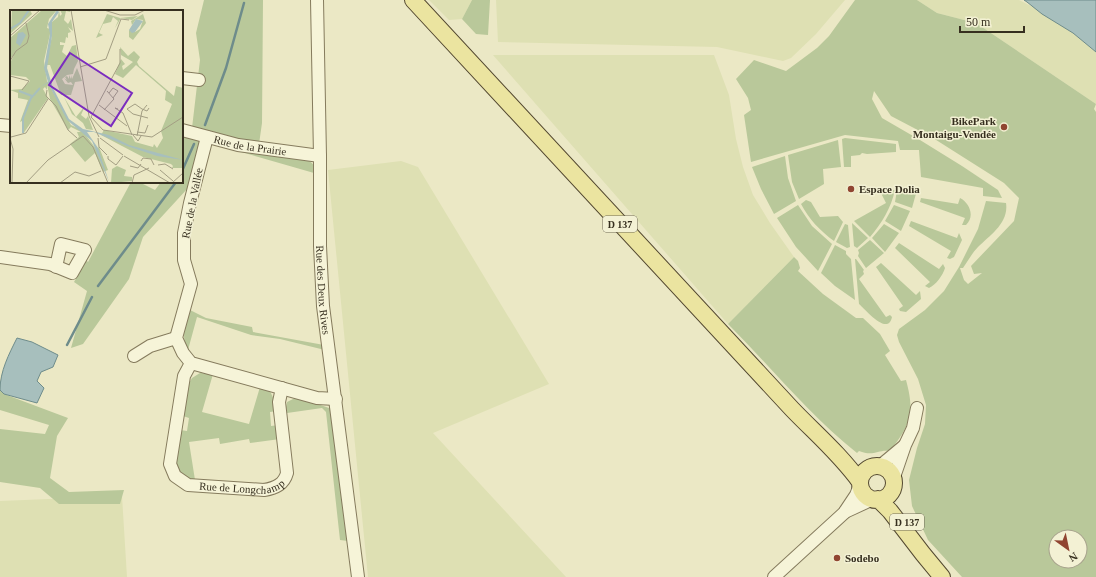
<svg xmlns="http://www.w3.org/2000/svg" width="1096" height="577" font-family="Georgia,serif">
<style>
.farmland{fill:#dee0b3}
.green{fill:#b9c89a;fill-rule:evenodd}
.water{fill:#a7bfbd;stroke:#6e8c8b}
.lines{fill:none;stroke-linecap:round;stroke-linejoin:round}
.stream{stroke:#6e8c8b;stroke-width:2.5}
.minor-casing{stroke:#857b5d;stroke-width:14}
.major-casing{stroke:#534830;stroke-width:18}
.minor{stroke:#f6f4d8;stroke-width:12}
.major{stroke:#ebe4a0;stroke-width:16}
.poi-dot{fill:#904531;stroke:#f3f1d4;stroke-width:1.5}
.labels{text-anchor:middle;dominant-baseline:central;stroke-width:3;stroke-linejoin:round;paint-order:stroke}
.shield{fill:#f3f1d4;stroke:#6f6955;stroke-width:1}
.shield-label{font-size:10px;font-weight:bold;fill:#362f1f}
.poi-label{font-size:11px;font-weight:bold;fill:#362f1f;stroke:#f3f1d4;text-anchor:start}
.street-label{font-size:11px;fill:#362f1f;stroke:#f3f1d4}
.inset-river{fill:none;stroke:#a7bfbd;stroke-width:2}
.inset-road{fill:none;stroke:#a39e83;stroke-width:1}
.view{fill:#7b2cbf;fill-opacity:0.15;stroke:#7b2cbf;stroke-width:2}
.inset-edge{fill:none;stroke:#362f1f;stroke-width:2}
</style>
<rect width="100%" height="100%" fill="#ebe8c5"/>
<path class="farmland" d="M429,0H472L462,19L449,20Z
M496,0H845L816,34L791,58L783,61L717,47L498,42Z
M917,0H1019L1035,8L1073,33L1096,52V104L976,23L937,13Z
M493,55H714L729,95L736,139L743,167L753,195L770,223L794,257L728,324Z
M401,161L418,167L549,384L433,433L566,577H368L328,170Z
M122,496L127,577H0V501Z"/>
<path class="green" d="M204,0H263L262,123L259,144L192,128L200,60L196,33Z
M472,0H490L488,35L476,34L462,19Z
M855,0H917L937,13L976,23L1096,104L1094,109L1096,112V577H962L928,540L912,506L909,480L917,448L925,424L926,405L918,379L899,342L897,335L899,329L925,310L944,291L959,267L978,229L986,201L1006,203C1009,223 990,235 978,247C972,253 968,261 963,268H960L964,280L968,284L982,273L974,274L971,266L1014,221L1019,198L1004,183L933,138L891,116L874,91L872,99L882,118L920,140L962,166L998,190L1002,198L983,196V188L921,177L919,150H900L898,141L845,135L751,162L744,115L751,110L748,98L736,79L754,60L786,71L817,48L829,36ZM1056,537H1080V561H1056Z
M184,137L200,141L188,188L143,237L129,279L83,344L71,348L87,291L74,282L86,260L88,262L131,182H139L155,190L161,182H182V141Z
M845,138L896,144V152L867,154L862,153L860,155L851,156V167H844L842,139Z
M838,140L841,167L823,169L824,184L799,199L792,182L788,155Z
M238,151L308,160C313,163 316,167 314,173Z
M785,156L788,178L796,201L774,214L761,189L752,167Z
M882,190H895C891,208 882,223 870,237L854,221L886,203L881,193Z
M897,190H917L912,208L895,202Z
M921,198L958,204L960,198C970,203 975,217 966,225H962L965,218L920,202Z
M806,200L811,202L820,217L838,216L843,222L834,241C820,231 809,219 801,204Z
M798,205L812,226L832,244L818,271L796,247L777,218Z
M894,205L910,211L901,231L885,221Z
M911,221L957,238L959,233L962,240L954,257L950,259L947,258L951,251L909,226Z
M852,223L868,238L857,248L854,246Z
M845,224L848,225L850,247L847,248L836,242Z
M884,224L899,233L885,252L872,238Z
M870,240L884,253L866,268L858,256L859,253L858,250Z
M899,243L939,269L943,264L945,268C943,275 936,285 929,288L925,286L930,282L895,248Z
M835,245L846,251V254L851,259L855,300L835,286L821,273Z
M794,257L798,261L800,268L798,271L823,294L856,318H863L880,334L890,351L885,355L901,381L906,380C915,413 911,424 890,451C878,449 874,457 859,451L857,453C809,415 771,367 728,324Z
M855,259H856L864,270L863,271L864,274L859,279L886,317L890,315L892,317C888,337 865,309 859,304Z
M881,263L916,295L920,291L921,299L906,312L900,311L899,309L903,306L876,267Z
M190,310L206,318L252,327L253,332L324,345L325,350L280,339L251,335L197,317L188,350C180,336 186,325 190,310Z
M200,373L213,374L202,412L249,424L260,387L270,391L276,404L277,411L270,412L271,426L279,425L280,439L250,443L249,439L220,444L219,438L189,442L195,480C187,479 177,474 176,465C175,457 179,440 180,430L187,431L189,418L183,416L189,383L192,378Z
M0,390L4,394L68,418L57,436L50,478L69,492L124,490L120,504H59L40,488L0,482V429L45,434L49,425L0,410Z
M297,397L332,409L348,541L340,540L326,412L322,408L287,413L286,407L287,402Z"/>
<path class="water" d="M1024,0H1096V52L1073,33L1042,14L1027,2Z
M17,338L32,342L58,355L53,367L41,372L37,381L44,388L37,403L4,394L0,390C0,371 9,354 17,338Z"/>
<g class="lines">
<path class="stream" d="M205,125L226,68L244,3
M182,171L194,144
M98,286L176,182
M67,345L92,297"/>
<g class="minor-casing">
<g id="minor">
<path id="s1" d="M317,0L320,156V246L323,306L358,577"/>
<path d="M182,78L199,80"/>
<path d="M0,125L11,126"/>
<path id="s2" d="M182,130L238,145L320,156"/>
<path d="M207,137L190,203L184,233V260L191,284L176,338L183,353L191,363L317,398L336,399"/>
<path d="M0,257L50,264L72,273L85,250L61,244L56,267"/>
<path d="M134,356L150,346L176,338"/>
<path id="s3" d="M191,363L184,376L170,464L175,476L188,485L264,490C276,488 284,484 287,473L279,402L282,388"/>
<path d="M880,466L904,446"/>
<path d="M893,480L905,445L913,428L917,408"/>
<path d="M845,512L873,499"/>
<path d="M774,577L844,513L856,495L860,485"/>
</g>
</g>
<g class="major-casing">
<path id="major" d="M413,0L792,409C815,433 840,454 860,482
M860 483a17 17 0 1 1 34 0a17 17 0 1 1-34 0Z
M878,499L890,511L923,554L942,577"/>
</g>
<use href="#minor" class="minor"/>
<use href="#major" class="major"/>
</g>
<g class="poi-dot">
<circle cx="1004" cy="127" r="4"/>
<circle cx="851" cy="189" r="4"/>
<circle cx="837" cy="558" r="4"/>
</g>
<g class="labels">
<g class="shield">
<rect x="603" y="216" width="34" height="16" rx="3"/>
<rect x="890" y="514" width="34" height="16" rx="3"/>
</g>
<g class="shield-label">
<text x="620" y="224">D 137</text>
<text x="907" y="522">D 137</text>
</g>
<g class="poi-label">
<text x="996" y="121" text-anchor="end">BikePark<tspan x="996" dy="13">Montaigu-Vendée</tspan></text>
<text x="859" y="189">Espace Dolia</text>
<text x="845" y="558">Sodebo</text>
</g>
<g class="street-label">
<text stroke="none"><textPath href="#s2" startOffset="70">Rue de la Prairie</textPath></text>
<text transform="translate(192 203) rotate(-79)">Rue de la Vallée</text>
<text stroke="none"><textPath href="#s1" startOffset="290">Rue des Deux Rives</textPath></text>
<text stroke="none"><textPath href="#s3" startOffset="187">Rue de Longchamp</textPath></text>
</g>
</g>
<g transform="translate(10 10)">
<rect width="173" height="173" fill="#ebe8c5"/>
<path d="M2,0H20L22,4L1,23ZM32,0H47L39,9L37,18L40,19V24L34,51L37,71L61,115L72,120L86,139L89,137L98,160L93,162L85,143L75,152L60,134L69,127L67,122H71L61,117L58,120L40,89L37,74V80L35,77L33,79L38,88L13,124L12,111L10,112L18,90L8,88V83L0,80L12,79L20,71L16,67L0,65V53L4,45L0,49V28ZM49,0L50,6L52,4L50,0H60V2L56,1L54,10L58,14L61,9L63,21L58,17L61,22L58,23V28L56,27L55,33L50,32V35H54L52,42L57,46L62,36L66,35L68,51L64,59L63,64L57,65L52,69L55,74L63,75L61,72L58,73L54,68L57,70L55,67L57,66L59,69V65L61,69V65L62,69L67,58L72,71L65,72L61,85H51L40,55H36L42,26V12L48,7ZM97,4L110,8L128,6L122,10L111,8L105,18L108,11L103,7L101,12L93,14L89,23L93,25L86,28ZM133,4L136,13L123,30L119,27V20L120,18L119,20L125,22L130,19L133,10L126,9L122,15L121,11ZM110,37L118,46L124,41L130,47L127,52L129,56L164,86L166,76L173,78V158H162L163,156L161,154L133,147L91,125L94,120L122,126L125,132L143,137L144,134L147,138L153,128L151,121L162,94L155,90L156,81L126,55L113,68L105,64L111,49L115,54L112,56L113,60L123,52L111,45ZM54,87L66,107L75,96L71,105L76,109L78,106L83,120L76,119L73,113L62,104ZM107,156L116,160L114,166L122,167V171L101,173L102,159Z" fill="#b9c89a"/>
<path d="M47,0L49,2L42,12V26L37,58L43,78L59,109L73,119L99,125L119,135L173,150L147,146L117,136L84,122H77L88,138L99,172L82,131L57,110L38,73L30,77L38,72L34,58L40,24L38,14ZM126,9L133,11L125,22L122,23L119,20ZM8,23L13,22L16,25L10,36L6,33Z" fill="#a7bfbd"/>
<path class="inset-river" d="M0,19L10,13L19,0M9,81L22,86M13,123V108L21,88L30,78"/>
<path class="inset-road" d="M61,0L79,106L89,127M94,0L110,5H125L135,0M0,26L30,0M0,51L6,41L17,33L19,26L16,13M70,57L96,49L111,9L119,10M0,66L19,71L12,80M37,80L36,86L46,96L58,120L67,128M99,83L103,78L108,81L103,88M89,95L117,116M108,99L105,98L113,103L122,125M94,100L104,89L97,81M138,108L123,104L117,99L125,94L132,99L137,101L139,98M93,120L81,107L110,53V39M93,120L142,127L173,107M127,122L135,123L138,115M123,125L128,131L131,126M127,126L132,101L137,95M1,127L16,123L38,89M0,128L3,139L2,173M88,128L89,137L97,145M90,128L113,145M98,146V149L106,155L113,146M114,146L160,173M131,151L133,148L141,149L144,155M148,155L155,154L163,159M120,156L128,158L131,154M150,160L163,171M16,173L38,150L73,126L83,137L98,173M50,173L65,162L79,166L91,161M122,173L124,165L139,158M162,173L173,163"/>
<path class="view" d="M60,43L122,83L101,116L39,75Z"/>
<rect width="173" height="173" class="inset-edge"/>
</g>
<g transform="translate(1068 549) rotate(147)"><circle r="19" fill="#f3f1d4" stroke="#a7a38c"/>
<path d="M0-3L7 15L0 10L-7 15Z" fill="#904531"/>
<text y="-6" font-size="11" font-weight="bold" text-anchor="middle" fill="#362f1f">N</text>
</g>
<path d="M960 26v6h64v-6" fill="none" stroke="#362f1f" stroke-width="2"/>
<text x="966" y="26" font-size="12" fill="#362f1f" stroke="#f3f1d4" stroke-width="3" paint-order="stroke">50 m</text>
</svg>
